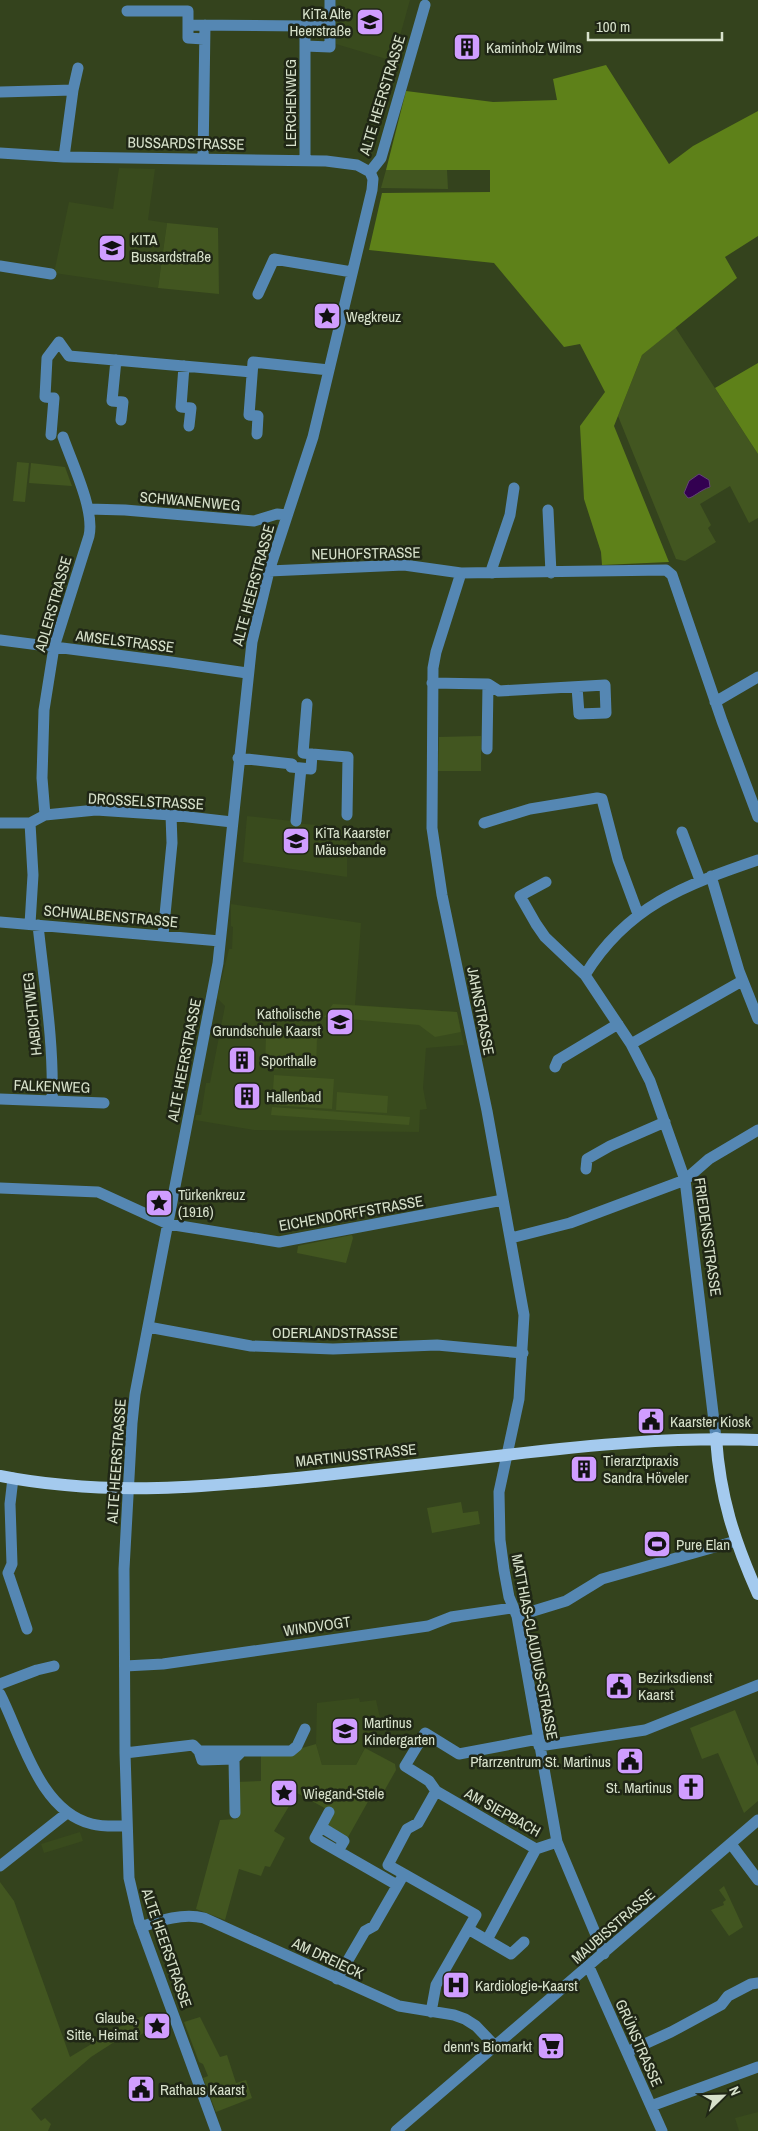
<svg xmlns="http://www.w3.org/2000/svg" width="758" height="2131" font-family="'Archivo Narrow',sans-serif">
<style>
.built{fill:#394b1d}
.green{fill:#425620}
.forest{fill:#5e8119}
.water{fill:#330051;stroke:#644476}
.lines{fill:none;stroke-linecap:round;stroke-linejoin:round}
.minor{stroke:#5587b3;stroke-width:11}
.major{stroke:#a4caee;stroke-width:12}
.labels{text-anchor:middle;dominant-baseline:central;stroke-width:5;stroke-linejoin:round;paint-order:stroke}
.poi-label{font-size:15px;fill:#d7e1cb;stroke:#202716;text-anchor:start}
.street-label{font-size:15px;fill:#d7e1cb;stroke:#202716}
</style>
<rect width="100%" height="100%" fill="#34431d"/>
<path class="built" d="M336,0H410L393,61L336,44Z
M119,168L155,169L148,220L167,223L158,288L54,273L69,202L113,209Z
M247,816L292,821V823L319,825V827L347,829V877L243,862Z
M231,904L361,923L355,1005L457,1012L464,1045L426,1048L423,1088L427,1109L420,1110L419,1132L254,1130L195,1120L196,1115H201L206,1083H210L225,1006L217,998L229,949H232L233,927L231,926Z
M359,1698L360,1702L376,1700L380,1718L356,1765H322L316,1744L317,1703Z
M80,1832L83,1841L44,1853L41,1844Z
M758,2112V2131H739L735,2118Z"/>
<path class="green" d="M386,170H447L448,189L381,188Z
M167,223L218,228L219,294L158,288Z
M675,327L758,454V518L749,523L730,486L700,504L711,525L708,528L716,542L685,561L676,559L618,416L642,355Z
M17,462L29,463L25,502L13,501Z
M31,463L65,467L72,486L29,483Z
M481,736V771H438L439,737Z
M333,1004L457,1012L461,1032L435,1037L419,1025L324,1017Z
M266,1035L317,1037L316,1070L265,1069Z
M274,1075L334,1079L332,1109L272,1105Z
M337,1092L388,1096L387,1113L336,1110Z
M272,1107L410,1117L409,1125L271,1115Z
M352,1235L353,1238L346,1263L297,1253L298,1246L302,1245Z
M461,1502L463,1513L478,1511L480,1524L432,1533L427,1508Z
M735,1710L758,1766V1801L744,1813L718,1753L702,1759L690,1728Z
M316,1744L322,1765H356L365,1748L395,1764L396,1770L378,1802L370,1798L347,1839L324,1826L332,1812L297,1793L274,1831L285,1838L270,1867L265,1866L261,1876L239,1869L225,1920L196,1909L220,1820L237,1819L236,1782L261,1781V1754L285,1753Z
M0,1882L14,1901L70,2057L128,2022L143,2016L149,2030L140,2035L136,2028L91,2057L31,2109L41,2121L45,2118L51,2124L48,2131H0Z
M724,1886L743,1927L729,1936L711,1910L724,1905L723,1902L726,1900L719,1890Z
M200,2017L220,2057L227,2055L236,2083L246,2080L252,2098L216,2112L203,2078L208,2076L203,2064L199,2062L184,2022Z"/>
<path class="forest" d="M606,65L669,164L693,146L758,111V236L725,257L737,278L642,355L614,426L669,562L602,565L601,552L584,499L580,426L605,392L580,344L564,347L494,263L369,250L382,193L490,192V170H386L406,91L493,102L557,100L553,79Z
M758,363V454L715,388Z"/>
<path class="water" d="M699,474L709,480L710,487C700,490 693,498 688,498L684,493L689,481Z"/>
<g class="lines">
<path class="minor" d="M127,11H188V25L305,26V160
M188,25V38L204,39
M305,26L330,27
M305,46L330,47V0
M0,92L73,90
M0,153L64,157L326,161L357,165L370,172
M64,157L73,90L78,68
M203,159L205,25
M370,172L381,158L425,5
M0,266L51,274
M258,294L274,259L352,272
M116,360L112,401L123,402L121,420
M184,366L181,407L191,408L189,426
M257,434L258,416L249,415L253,362L329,370
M51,435L54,398L45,397L47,358L59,342L69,356L252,372
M88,509L125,510L254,521L277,514L287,515
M548,510L551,573
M269,571L404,565L461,573L666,570L672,575L722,721L758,817
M461,573L436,652L433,668L432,828L442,895L487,1111L524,1315L519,1399L499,1492L500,1540L504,1570L509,1597L517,1616L557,1842L604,1954
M492,573V568L510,515L514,488
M0,640L171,662L247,673
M432,683L488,684L499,691L605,685L606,713L579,714L577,687
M715,702L758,677
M307,704L303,753L312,754
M487,749L488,684
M238,758L292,764L291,767L301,768L296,821
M301,768L311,769L312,754L348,757L347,815
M45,815L42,778L44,710L54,647L89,536C95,510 72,463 63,437
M0,823H30L45,815L96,810L171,815L232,822
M484,823L530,809L597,798L602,799L618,860L638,914
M682,832L700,880
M711,876L739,971L758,1019
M546,882L520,896L536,924L545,937L585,975L631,1044L650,1081L685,1180L716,1438
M0,922L220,941
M30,924L33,875L30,823
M38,925C44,983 54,1042 52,1101
M163,935L172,843L171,815
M585,975C627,906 685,885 758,860
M631,1044L742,981
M555,1067L558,1060L618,1024
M0,1099L104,1103
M586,1169L587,1159L610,1146L665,1122
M0,1188L98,1192L168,1224L279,1242L503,1200
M511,1238L570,1223L685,1180L709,1159L758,1130
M148,1327L251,1346L333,1349L437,1345L523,1353
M13,1478L10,1504L12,1564L8,1573L27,1629
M517,1616L566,1601L602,1579L736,1541
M125,1666L163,1664L428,1626L451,1617L512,1608
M0,1684L37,1670L54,1666
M0,1694C22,1737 39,1811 92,1824C103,1827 115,1826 126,1826
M539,1746L645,1730L758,1685
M199,1751H242
M125,1753L193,1745L199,1751L202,1760L234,1759L242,1751H291L297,1746L305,1729
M234,1759L235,1813
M436,1791L536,1849L557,1842
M329,1812L315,1838L397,1885
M321,1827L344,1841L338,1851
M731,1844L758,1880
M0,1866L67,1813
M404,1874L476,1915L468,1929
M141,1927C161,1920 183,1913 204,1918L399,2006L454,2015L465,2019L476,2026L496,2047
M487,1940L511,1954L524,1942
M589,1967L662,2131
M337,1979L365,1931L374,1926L404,1874L388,1865L407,1829L418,1823L436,1791L429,1781L405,1766L425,1733L459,1754L538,1739
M431,2012L436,1985L468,1929L487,1940L536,1849
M627,2052L671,2032L721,2005L728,1996L751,1984L758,1983
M651,2106L758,2067
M216,2131L139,1921L129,1878L125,1753L124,1569L132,1423L135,1394L218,963L252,642L269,571L313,437L372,190L373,179L370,172
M396,2131L758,1820"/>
<path class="major" d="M716,1438C720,1497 734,1540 758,1594
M0,1476C105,1497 210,1487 316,1476C379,1469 443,1462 506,1455C590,1445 673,1437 758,1440"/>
</g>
<defs>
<g id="school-square" transform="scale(1.4375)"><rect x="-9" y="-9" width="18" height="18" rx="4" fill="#d09dff" stroke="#202716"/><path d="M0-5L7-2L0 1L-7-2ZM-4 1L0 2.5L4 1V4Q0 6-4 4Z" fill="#111"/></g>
<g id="building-square" transform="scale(1.4375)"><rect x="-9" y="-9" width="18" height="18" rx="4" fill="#d09dff" stroke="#202716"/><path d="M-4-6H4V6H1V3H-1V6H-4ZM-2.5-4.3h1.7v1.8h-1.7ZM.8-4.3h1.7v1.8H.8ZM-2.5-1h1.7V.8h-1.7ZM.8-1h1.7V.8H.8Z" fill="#111"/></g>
<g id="sight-square" transform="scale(1.4375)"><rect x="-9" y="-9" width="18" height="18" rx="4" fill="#d09dff" stroke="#202716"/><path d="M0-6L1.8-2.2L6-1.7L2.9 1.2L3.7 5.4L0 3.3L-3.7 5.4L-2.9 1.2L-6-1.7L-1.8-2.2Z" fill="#111"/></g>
<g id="civic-square" transform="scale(1.4375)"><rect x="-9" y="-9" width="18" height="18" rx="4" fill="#d09dff" stroke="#202716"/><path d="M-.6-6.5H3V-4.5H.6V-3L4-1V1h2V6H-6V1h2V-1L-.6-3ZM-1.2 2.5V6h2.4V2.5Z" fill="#111"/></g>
<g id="stadium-square" transform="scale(1.4375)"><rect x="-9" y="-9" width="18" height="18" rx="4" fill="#d09dff" stroke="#202716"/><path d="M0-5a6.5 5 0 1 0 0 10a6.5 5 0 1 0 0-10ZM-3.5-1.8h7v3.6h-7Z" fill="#111"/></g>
<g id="church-square" transform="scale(1.4375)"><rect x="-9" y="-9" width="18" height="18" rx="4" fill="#d09dff" stroke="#202716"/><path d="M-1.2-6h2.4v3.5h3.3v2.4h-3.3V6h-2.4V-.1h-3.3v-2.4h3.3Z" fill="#111"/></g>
<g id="hospital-square" transform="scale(1.4375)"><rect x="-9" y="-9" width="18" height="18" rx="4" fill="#d09dff" stroke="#202716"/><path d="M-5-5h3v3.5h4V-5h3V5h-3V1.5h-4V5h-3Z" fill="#111"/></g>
<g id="supermarket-square" transform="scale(1.4375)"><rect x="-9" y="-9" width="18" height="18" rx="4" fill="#d09dff" stroke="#202716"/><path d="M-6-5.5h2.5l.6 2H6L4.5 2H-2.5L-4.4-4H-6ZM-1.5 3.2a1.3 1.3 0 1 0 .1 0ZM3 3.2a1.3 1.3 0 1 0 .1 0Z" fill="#111"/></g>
</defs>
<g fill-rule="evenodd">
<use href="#school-square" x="370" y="22"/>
<use href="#building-square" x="467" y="47"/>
<use href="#school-square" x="112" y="248"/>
<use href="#sight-square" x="327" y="316"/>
<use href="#school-square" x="296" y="841"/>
<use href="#school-square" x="340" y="1022"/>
<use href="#building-square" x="242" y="1060"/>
<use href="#building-square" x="247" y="1096"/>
<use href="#sight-square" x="159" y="1203"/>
<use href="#civic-square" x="651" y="1421"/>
<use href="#building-square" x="584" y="1469"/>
<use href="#stadium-square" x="657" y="1544"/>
<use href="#civic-square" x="619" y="1686"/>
<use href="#school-square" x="345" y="1731"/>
<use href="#civic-square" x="630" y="1761"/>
<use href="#church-square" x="691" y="1787"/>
<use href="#sight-square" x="284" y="1793"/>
<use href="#hospital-square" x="456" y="1985"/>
<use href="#sight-square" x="157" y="2026"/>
<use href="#supermarket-square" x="551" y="2046"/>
<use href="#civic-square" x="141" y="2089"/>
</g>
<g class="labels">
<g class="poi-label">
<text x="351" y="13" text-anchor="end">KiTa Alte<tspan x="351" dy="17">Heerstraße</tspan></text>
<text x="486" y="47">Kaminholz Wilms</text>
<text x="131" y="239">KITA<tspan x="131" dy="17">Bussardstraße</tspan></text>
<text x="346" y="316">Wegkreuz</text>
<text x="315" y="832">KiTa Kaarster<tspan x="315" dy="17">Mäusebande</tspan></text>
<text x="321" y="1013" text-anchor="end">Katholische<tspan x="321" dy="17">Grundschule Kaarst</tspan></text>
<text x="261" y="1060">Sporthalle</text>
<text x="266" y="1096">Hallenbad</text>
<text x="178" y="1194">Türkenkreuz<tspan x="178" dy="17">(1916)</tspan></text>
<text x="670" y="1421">Kaarster Kiosk</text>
<text x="603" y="1460">Tierarztpraxis<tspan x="603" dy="17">Sandra Höveler</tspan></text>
<text x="676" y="1544">Pure Elan</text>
<text x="638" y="1677">Bezirksdienst<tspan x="638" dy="17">Kaarst</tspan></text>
<text x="364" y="1722">Martinus<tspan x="364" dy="17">Kindergarten</tspan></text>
<text x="611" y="1761" text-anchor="end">Pfarrzentrum St. Martinus</text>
<text x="672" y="1787" text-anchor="end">St. Martinus</text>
<text x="303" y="1793">Wiegand-Stele</text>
<text x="475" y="1985">Kardiologie-Kaarst</text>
<text x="138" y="2017" text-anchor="end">Glaube,<tspan x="138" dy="17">Sitte, Heimat</tspan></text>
<text x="532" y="2046" text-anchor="end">denn's Biomarkt</text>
<text x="160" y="2089">Rathaus Kaarst</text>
</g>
<g class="street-label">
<text transform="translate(382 95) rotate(-73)">ALTE HEERSTRASSE</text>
<text transform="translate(290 103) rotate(-90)">LERCHENWEG</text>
<text transform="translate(186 143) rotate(1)">BUSSARDSTRASSE</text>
<text transform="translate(190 501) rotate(5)">SCHWANENWEG</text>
<text transform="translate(366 553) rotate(-1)">NEUHOFSTRASSE</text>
<text transform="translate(253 585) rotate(-75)">ALTE HEERSTRASSE</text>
<text transform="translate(53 604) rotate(-74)">ADLERSTRASSE</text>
<text transform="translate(125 641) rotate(7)">AMSELSTRASSE</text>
<text transform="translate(146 801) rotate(3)">DROSSELSTRASSE</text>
<text transform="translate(111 916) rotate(5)">SCHWALBENSTRASSE</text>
<text transform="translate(481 1011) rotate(79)">JAHNSTRASSE</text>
<text transform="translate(32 1014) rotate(-96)">HABICHTWEG</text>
<text transform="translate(184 1060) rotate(-79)">ALTE HEERSTRASSE</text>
<text transform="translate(52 1086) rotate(2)">FALKENWEG</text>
<text transform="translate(351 1213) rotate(-10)">EICHENDORFFSTRASSE</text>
<text transform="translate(708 1237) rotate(82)">FRIEDENSSTRASSE</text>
<text x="335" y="1332">ODERLANDSTRASSE</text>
<text transform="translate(356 1455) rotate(-6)">MARTINUSSTRASSE</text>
<text transform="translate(116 1461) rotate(-86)">ALTE HEERSTRASSE</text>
<text transform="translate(317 1626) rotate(-8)">WINDVOGT</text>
<text transform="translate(535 1647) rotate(79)">MATTHIAS-CLAUDIUS-STRASSE</text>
<text transform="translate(503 1812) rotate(29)">AM SIEPBACH</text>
<text transform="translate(613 1926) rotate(-41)">MAUBISSTRASSE</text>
<text transform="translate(167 1948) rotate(71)">ALTE HEERSTRASSE</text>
<text transform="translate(328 1958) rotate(25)">AM DREIECK</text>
<text transform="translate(639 2043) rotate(66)">GRÜNSTRASSE</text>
</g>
</g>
<g transform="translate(723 2096) rotate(67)" stroke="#202716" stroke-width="4" paint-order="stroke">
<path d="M0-4L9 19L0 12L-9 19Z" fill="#d7e1cb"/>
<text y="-8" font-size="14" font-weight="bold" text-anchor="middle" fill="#d7e1cb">N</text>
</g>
<path d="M588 32v8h134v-8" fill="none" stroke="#d7e1cb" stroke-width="2.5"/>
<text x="596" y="32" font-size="15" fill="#d7e1cb" stroke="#202716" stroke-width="4" paint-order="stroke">100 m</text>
</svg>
